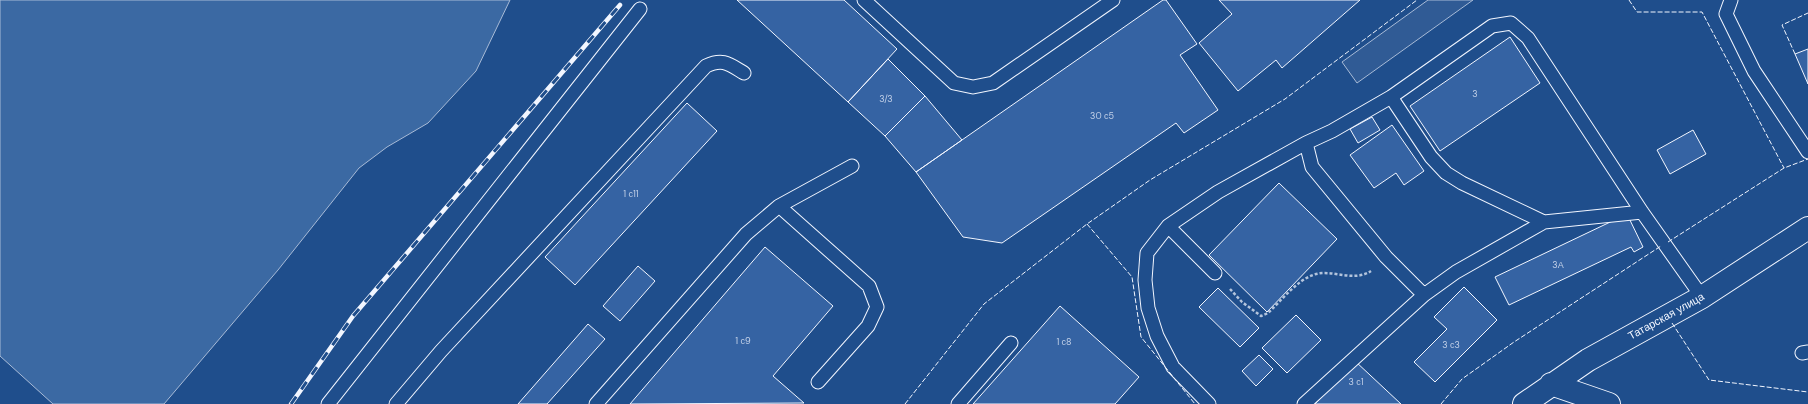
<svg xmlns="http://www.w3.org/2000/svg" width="1808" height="404" font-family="'DM Sans',sans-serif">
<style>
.parking{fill:#305b95;stroke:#a8bbd7}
.water{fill:#3b69a3;stroke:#a8bbd7}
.building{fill:#3563a3;stroke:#f2f6ff}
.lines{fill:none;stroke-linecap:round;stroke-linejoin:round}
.lane-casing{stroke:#f2f6ff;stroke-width:15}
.street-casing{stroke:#f2f6ff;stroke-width:24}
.path{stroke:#b3c4dc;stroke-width:2.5;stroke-dasharray:3 2;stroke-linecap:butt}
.lane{stroke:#1f4e8c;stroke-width:13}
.street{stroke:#1f4e8c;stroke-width:22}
.rail-casing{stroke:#f2f6ff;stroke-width:4.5}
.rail{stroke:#1f4e8c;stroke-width:3;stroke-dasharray:9;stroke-linecap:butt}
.fence{stroke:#f2f6ff;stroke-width:1;stroke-dasharray:5 2;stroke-linecap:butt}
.labels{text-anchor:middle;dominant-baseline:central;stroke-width:3;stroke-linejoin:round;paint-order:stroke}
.number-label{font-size:9px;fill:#c3d1e8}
.street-label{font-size:11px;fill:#f2f6ff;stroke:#1f4e8c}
</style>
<rect width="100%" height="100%" fill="#1f4e8c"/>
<path class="parking" d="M1428,0H1473L1357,83L1342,62Z"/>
<path class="water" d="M0,0H510L476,71L428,123L387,147L359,168L278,270L164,404H53L0,356Z"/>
<path class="building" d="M737,0H844L897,49L848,102Z
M1163,0H1166L1197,44L1180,55L1218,110L1184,133L1176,123L1002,243L963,237L916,172Z
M1219,0H1360L1282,68L1276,60L1238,91L1199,43L1232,14Z
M1510,37L1540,83L1440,151L1410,106Z
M1808,49V84L1795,54Z
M888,59L925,96L885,136L848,102Z
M925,96L962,140L916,172L885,136Z
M687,103L717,131L575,285L545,257Z
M1372,117L1380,130L1358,143L1350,129Z
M1392,125L1424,171L1404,185L1396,173L1374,188L1350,155Z
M1693,130L1706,154L1670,174L1657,150Z
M1279,183L1337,239L1267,312L1209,255Z
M1627,214L1643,247L1634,252L1631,247L1509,305L1495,277Z
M765,247L833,306L773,376L804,403L630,404Z
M638,266L655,281L620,321L603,306Z
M1464,287L1497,320L1435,382L1414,362L1447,329L1434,317Z
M1218,288L1259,328L1240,347L1199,307Z
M1060,306L1139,377L1115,404H973Z
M1296,315L1321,340L1287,373L1262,348Z
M588,324L605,339L547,404H518Z
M1259,355L1273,369L1256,386L1242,371Z
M1355,361L1401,404H1315Z"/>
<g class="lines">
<g class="lane-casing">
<path id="lane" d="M864,0L954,83L973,87L993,83L1113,0
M1731,0L1726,14L1754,71L1808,152
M1391,97L1431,157L1446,173L1462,183L1544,222L1642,212
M779,206L869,286L877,307L868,326L818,382
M1168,226L1215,273
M1424,295L1456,272L1544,222
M1802,353L1808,352
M328,404L640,9
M396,404L441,351L706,66C723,58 729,64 744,73
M596,404L746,234L779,206L852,166
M958,404L1011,343
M1209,404L1173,367L1157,336L1148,308L1145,280L1147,253L1168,226L1218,192L1306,143L1332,131L1391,97L1492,26L1511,23L1528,38L1642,212L1702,297
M1304,404L1424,295L1386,257L1312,167L1306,143"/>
</g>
<g class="street-casing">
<path id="street" d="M1551,384L1609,404
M1524,404L1588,360L1702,297L1808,228"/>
</g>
<path class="path" d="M1230,289L1242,302L1261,316L1268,313C1281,301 1296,281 1313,275C1331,268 1353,283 1371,271"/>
<use href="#lane" class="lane"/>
<use href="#street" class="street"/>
<g class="rail-casing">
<path id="rail" d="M291,404L353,316L620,5"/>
</g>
<use href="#rail" class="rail"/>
<path class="fence" d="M1629,0L1637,12H1702L1784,168
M1795,54L1782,25L1808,13
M1087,224L1132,277L1141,337L1195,404
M1668,242L1784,168L1808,159
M1672,323L1709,380L1808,392
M905,404L984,304L1087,224L1150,180L1285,99L1417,0
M1441,404L1462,379L1514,342L1661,246"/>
</g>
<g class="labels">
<g class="number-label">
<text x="1475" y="94">3</text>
<text x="886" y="99">3/3</text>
<text x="1102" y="116">30 с5</text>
<text x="631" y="194">1 с11</text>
<text x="1558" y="265">3А</text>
<text x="743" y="341">1 с9</text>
<text x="1064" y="342">1 с8</text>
<text x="1451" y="345">3 с3</text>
<text x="1356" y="382">3 с1</text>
</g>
<g class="street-label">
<text transform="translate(1666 316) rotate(-29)">Татарская улица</text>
</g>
</g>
</svg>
